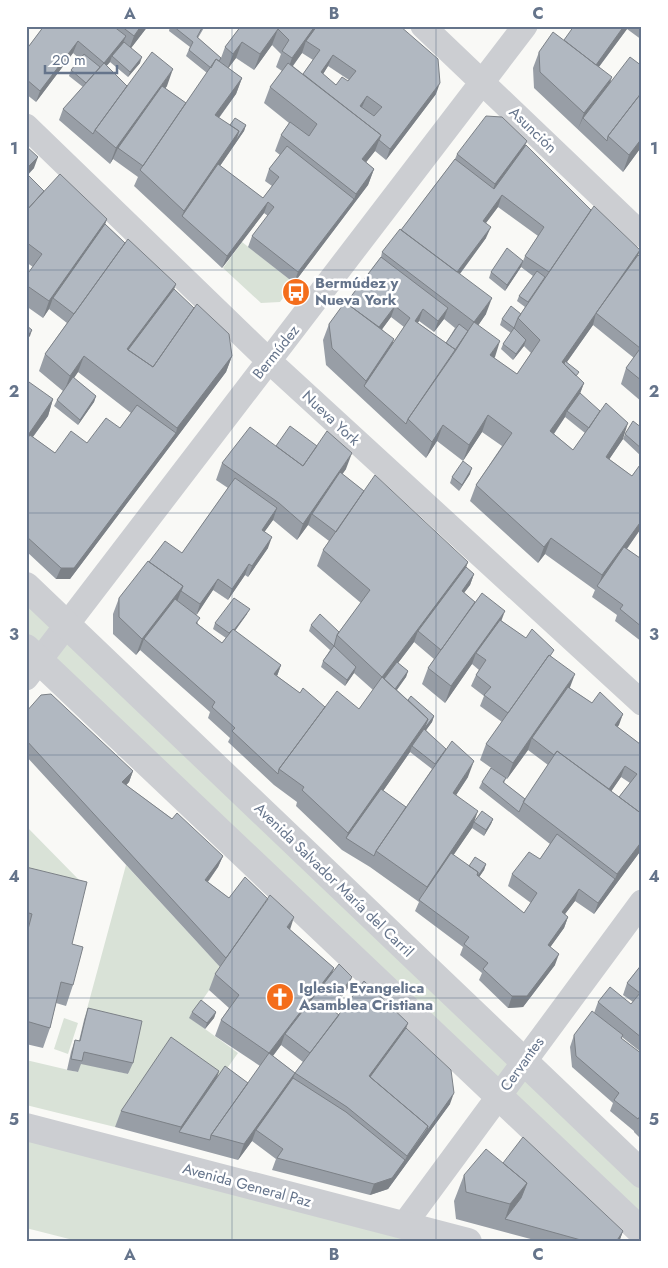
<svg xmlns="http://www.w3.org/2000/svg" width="668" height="1268" font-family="Jost,sans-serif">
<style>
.green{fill:#d9e2d7}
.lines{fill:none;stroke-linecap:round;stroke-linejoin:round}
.minor{stroke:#ccced2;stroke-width:25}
.tertiary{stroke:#ccced2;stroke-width:28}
.wall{fill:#989ea6;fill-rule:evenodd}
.shaded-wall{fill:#7c8187}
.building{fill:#b1b8c1;stroke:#7c8187;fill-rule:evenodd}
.grid{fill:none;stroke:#65748b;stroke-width:1;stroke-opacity:0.55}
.labels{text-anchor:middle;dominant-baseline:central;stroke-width:5;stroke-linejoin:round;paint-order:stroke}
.street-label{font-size:15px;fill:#65748b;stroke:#fff}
.poi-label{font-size:15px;font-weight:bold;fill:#65748b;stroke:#fff;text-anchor:start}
.neatline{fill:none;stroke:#65748b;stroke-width:2}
.grid-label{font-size:16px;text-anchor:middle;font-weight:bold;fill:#65748b}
</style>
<rect width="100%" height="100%" fill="#f9f9f6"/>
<path class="green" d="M242,242L294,283L280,302L261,303L223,268Z
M26,586L642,1174V1232L26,648Z
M26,826L83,884L26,869Z
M126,865L223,970L190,1018L238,1053L221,1077L115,1127L26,1105V1060L77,1072L80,1063L129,1074L84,1020Z
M64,1018L78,1023L68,1054L54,1049Z
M26,1140L415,1242H81L26,1228Z"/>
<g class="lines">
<path class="minor" d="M423,26L642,235
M26,126L268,360L642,703
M26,678L525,26
M403,1226L642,902"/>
<path class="tertiary" d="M26,586L642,1174
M26,648L642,1232
M26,1127L468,1242"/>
</g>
<path class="wall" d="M44,26H148L131,48L140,63L128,77L110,62L106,66L127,86H167L165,88L186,103L207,73L186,56L190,47L169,31L170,26H205L198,38L221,58L225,47L241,26H400L436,94L386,160L375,151L366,162L374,169L368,185L294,283L248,247L252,236L268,216L264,213L222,268L134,186L138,177L113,159L110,164L59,120L63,109L83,87L69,76L71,70L80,59L73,53L36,102L26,94V50ZM272,45L281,54L276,67L282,71L270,87L264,103L289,123L281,135L275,151L280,155L269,169L265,181L272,186L263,198L220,166L244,131L246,125H230L219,118L236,94L242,78L228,68L236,58L254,70ZM302,53L313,60L303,74L293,66ZM328,66L349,80L348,81L336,85L323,74Z
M573,26H642V40L627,29L599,67L611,82L642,146L623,172L534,88L533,68L539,52L564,40L574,27Z
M526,145L591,210L640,250L638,255L642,258V402L621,384L626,368L634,358L593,325L567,362L577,377L584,383L580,393L623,439L609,459L632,476L642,462V527L627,549L640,558L642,555V642L615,621L617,615L592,597L595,590L545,554L538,563L470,501L476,485L502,446L482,432L463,461L437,441L426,458L326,365L323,340L329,324L346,303L381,257L382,252L401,230L455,159L457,154ZM498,207L538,236L525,256L523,261L491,272L489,278L505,291L521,267L533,276L519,296L517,301L525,307L521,314L502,319L500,325L511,333L503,344L501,349L513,360L524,346L531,353L517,374L494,358L478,325L486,314L460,274L486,238V223ZM391,317L404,327L393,343L382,329ZM444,319L455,328L446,343L418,323L419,321L434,332ZM565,417L585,433L573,450L554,434Z
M26,146L34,168L28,175L44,191L107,219L105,224L125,243L176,284L174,289L232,356L226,372L70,579H56L26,551V385L53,399L48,416L33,437L55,453L87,443L120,428L131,413L78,372L74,378L96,396L94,402L78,425L54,406L57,400L63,391L39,371L45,354L67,323L49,309L43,318L26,306V276L33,267L26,262Z
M642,428V457L623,439L625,434Z
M276,446L346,469L342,474L364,491L468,562L466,567L474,574L470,585L464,593L475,602L552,657L570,688L592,703L623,714L617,727L640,744L642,849L594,914L575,901L565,914L568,917L564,928L550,947L555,965L523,1007L508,1008L479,980L482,973L460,955L463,947L415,911L419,902L370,867L342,850L296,806L297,802L274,785L228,742L230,738L208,718L210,712L140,650L136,655L113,634V614L119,598L149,562L182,553L228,488L216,480L222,463ZM273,520L297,540L308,525L329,541L323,550L317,566L361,603L339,632L311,625L309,631L330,650L323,661L321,667L345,686L354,673L373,690L359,709L325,707L300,693L277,676L281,665L235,631L247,614L215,623L213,629L226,638L222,643L198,624L196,615L213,590L228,600L245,575L248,577L268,548L264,532ZM414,642L434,659L428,668L422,684L445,703L472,664L479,670L476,675L471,686L484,696L480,706L502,722L486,744L480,760L507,779L528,750L548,765L525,799L504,783L506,778L482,782L479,788L550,844L540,859L512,874L508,886L531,903L524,913L479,877L484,870L486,864L469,866L453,855L472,828L484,836L491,824L493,819L474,822L456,795L468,777L426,730L432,722L434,716L408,700L397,690L406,677L408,671L398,663ZM410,752L432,769L406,807L383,791ZM621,777L630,783L619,797L611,791Z
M470,474L459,491L450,483L452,477Z
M26,712L133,771L129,782L126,785L223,856L218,867L208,882L229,898L290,930L334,968L332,973L348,988L332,1010L339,1015L408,1023L406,1028L450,1104L388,1189L370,1195L272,1170L276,1159L252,1141L238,1160L115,1127L121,1111L219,1071L217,1078L248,1083L260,1066L215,1036L221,1020L229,1008L209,990L215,974L220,967L26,756ZM281,1045L303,1062L295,1073L273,1056Z
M26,867L72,944L73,985L66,1006L56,1003L50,1028L43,1048L26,1044Z
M642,964V1053L622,1037V1039L642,1054V1140L634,1132V1131L610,1111L613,1103L572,1067L570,1047L574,1035L594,1013L598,1002L631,1004L633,1002L623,995L627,983Z
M88,1008L133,1063L128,1074L81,1064L78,1072L67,1070L71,1052L75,1040L79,1041L84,1020Z
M192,1012H216L214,1018L205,1029L189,1018Z
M503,1163L623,1231L619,1242H542L456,1219L454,1201L464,1175Z"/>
<path class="shaded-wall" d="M141,26H148L128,52L134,36Z
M315,26H321L306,41L302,53L286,75L292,58Z
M624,26H628L627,29L589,80L593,69Z
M278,29L272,45L254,70L260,54Z
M126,36L121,48L112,56L110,62L99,75L104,63Z
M78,41L73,53L36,102L40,91Z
M242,42L236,58L227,70L233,54Z
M333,55L328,66L317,84L321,72Z
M142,57L140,63L128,77L130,72Z
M173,69L167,86L120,150L118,148L113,159L110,164L116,148Z
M612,77L607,93L583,118L578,129L584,113Z
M242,78L236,94L209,131L215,115Z
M440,83L436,94L386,160L390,149Z
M367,96L362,107L356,117L360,106Z
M246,125L244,131L184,218L182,216L184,211L239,131Z
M381,135L375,151L356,175L362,159Z
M642,138V146L623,172L629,155Z
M527,141L521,157L489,200L495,184Z
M38,157L34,168L26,176V169Z
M374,169L368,185L294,283L298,272L354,199L356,194Z
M502,195L498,207L479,232L483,221Z
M268,202L264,213L222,268L227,256Z
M107,219L101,235L53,298L49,309L43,318L49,301Z
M491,227L486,238L450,287L454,276Z
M640,250L634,266L596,313L593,325L559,373L562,362Z
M523,261L521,267L505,291L507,285Z
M176,284L170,300L126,354L127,349Z
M492,298L486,314L469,339L474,322Z
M395,306L391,317L372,343L376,331Z
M448,308L444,319L434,332L438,321Z
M423,309L419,321L411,332L415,321Z
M32,330L30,336L26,341V338Z
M394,339L389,355L364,386L366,381Z
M526,340L524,346L513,360L516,354Z
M500,341L495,357L485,371L490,355Z
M84,356L78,372L64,392L70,376Z
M232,356L226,372L70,579H56L61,568L176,433L177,428Z
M584,383L578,399L567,411L565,417L544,448L550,431Z
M96,396L94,402L78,425L80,420Z
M53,399L48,416L26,446V438Z
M488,415L482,432L463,461L469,445Z
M628,423L623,439L600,473L606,457Z
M443,425L437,441L426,458L432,442Z
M352,453L346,469L314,515L312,514L308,525L297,540L303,524Z
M472,468L470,474L459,491L462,485Z
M277,508L273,520L258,541L262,530Z
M642,520V527L599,588L598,587L602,575Z
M272,537L268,548L248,577L252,566Z
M551,538L545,554L538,563L544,547Z
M468,562L462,578L418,631L414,642L379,688L382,677Z
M249,564L245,575L228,600L232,589Z
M474,574L470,585L457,602L462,591Z
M218,579L213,590L196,616L200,604Z
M183,586L177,602L144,639L140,650L136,655L142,639Z
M250,609L247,614L228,640L231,634Z
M505,611L499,627L476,653L472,664L445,703L451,686Z
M281,665L277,676L274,674Z
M356,667L354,673L345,686L347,680Z
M408,671L406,677L387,703L389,698Z
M575,674L569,690L532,738L528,750L507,779L513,763Z
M623,714L619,725L611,737L615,725Z
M434,716L432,722L414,747L412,746L410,752L349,840L346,838L348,833L428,719Z
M474,761L468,777L447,809L453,793Z
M625,766L621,777L602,805L606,793Z
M133,771L129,782L118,794L122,782Z
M478,811L472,828L421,903L427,887Z
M493,819L491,824L484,836L486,830Z
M642,841V849L594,914L598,903L615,879L617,874Z
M223,856L218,867L201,891L205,880Z
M486,864L484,870L473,886L477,875Z
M579,889L575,901L558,923L562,912Z
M294,917L289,933L287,927Z
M568,917L564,928L544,956L548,945Z
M559,954L555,965L523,1007L508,1008L512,996Z
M334,968L328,984L285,1034L281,1045L263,1069L269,1053Z
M352,977L348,988L326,1019L330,1008Z
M216,1012L214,1018L205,1029L207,1023Z
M408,1023L402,1039L367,1081L369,1076Z
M219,1071L213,1088L179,1132L181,1127Z
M295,1073L289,1089L256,1130L252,1141L238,1160L244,1144Z
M454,1093L450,1104L388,1189L370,1195L374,1184L405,1160L407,1156Z
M527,1183L517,1209L505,1219L510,1204Z
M623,1231L619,1242H616Z"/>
<path class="building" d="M44,26H113L126,36L104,63L78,41L40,91L26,79V50Z
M121,26H141L134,36Z
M173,26H203L197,37L221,58L219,61L216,59L211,68L189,50L193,42Z
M241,26H315L292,58L282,51L289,40L278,29L260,54L242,42L233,54L225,47Z
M317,26H400L438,59L440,83L390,149L379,140L381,135L303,74L320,50L306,41ZM333,55L356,71L348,81L342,77L336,85L321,72ZM367,96L382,107L374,116L360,106Z
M574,26H624L596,65L564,40Z
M553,32L612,77L584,113L540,72L539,52Z
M124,42L142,57L130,72L112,56Z
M152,52L173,69L116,148L95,130Z
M84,54L100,67L86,83L71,70Z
M630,57L642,66V92L608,136L607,141L583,118Z
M216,59L242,78L215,115L239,131L184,211L140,170Z
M104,63L127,86L95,130L93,134L63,109Z
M288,63L381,135L362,159L374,169L356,194L281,135L290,122L309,136L317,124L270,87Z
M162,86L186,103L143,166L118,148Z
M642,92V138L629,155L608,136Z
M486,116L502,117L527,141L495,184L457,154Z
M235,118L246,125L235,142L239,131L230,125Z
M526,145L591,210L549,272L525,256L544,227L502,195L483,221L491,227L457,272L401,230L455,159L494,189Z
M26,146L38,157L26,169Z
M287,146L354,199L298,272L252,236L274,207L268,202L227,256L182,216L218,164L263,198L279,177L269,169Z
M26,173L44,191L26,211Z
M60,174L107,219L49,301L26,285V276L42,254L26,242V211Z
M594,206L640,250L562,362L584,383L550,431L573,450L606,403L628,423L606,457L632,476L642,462V520L602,575L551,538L544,547L476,485L512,433L488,415L469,445L443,425L432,442L408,419L474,322L382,252L400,229L492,298L474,322L500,341L490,355L517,374L540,340L518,318Z
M105,224L125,243L74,314L53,298Z
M128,239L176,284L127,349L153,367L197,304L229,334L232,356L177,428L84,356L70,376L45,354Z
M507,248L523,261L507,285L491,272Z
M638,255L642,258V347L640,348L596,313Z
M381,257L448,308L438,321L423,309L415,321L456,350L408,419L406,424L364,386L410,318L395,306L379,327L346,303Z
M537,271L545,277L528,302L519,296Z
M174,289L194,308L153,367L128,350Z
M345,302L394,339L366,381L332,348L329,324Z
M511,306L521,314L518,318L514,328L502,319Z
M459,324L468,331L456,350L446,343Z
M26,325L32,330L26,338Z
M514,328L526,340L516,354L503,344Z
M642,346V381L626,368Z
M565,361L579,372L576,376L564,364Z
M73,377L96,396L80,420L57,400Z
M29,382L53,399L26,438V385Z
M580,393L600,411L589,428L567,411Z
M137,405L176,433L74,568H61L26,536V440L30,435L55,453L71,431L87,443L106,418L120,428Z
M633,421L642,428V449L625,434Z
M290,426L317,446L303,466L276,446Z
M250,427L303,466L327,431L352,453L303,524L279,503L222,463Z
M463,461L472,468L462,485L452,477Z
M340,472L364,491L336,532L312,514Z
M375,475L468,562L382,677L428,719L348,833L302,790L304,787L279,769L337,691L359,709L382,677L337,635L370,590L323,550Z
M235,478L277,508L262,530L272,537L252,566L249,564L232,589L218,579L200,604L181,591L183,586L149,562L165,541L182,553Z
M624,547L640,558L642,555V627L620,609L623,605L597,586Z
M148,561L183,586L142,639L119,617V598Z
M466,567L474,574L462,591L475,602L441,650L418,631Z
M482,593L505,611L451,686L428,668Z
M234,598L250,609L234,630L233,629L229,633L215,623Z
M175,599L200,618L196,623L222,643L233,629L281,665L274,674L300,693L303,688L325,707L279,769L278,774L232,731L235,728L212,707L215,702L144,639Z
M320,614L339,632L337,635L334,646L311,625Z
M500,620L526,638L532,629L554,650L550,656L549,655L508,713L484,695L491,687L476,675L486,660L476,653Z
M334,646L356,667L347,680L323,661Z
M549,655L575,674L513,763L486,744Z
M397,662L408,671L395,689L384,679Z
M568,687L592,703L600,692L623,714L615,725L640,744L642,742V814L619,797L637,774L625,766L609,789L557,751L554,755L532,738Z
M51,694L133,771L122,782L172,819L177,813L223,856L205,880L229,898L245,877L268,899L226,958L26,740V712L41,695Z
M411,696L434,716L424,729L428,719L408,700Z
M424,729L446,749L435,764L412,746Z
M452,741L474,761L453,793L478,811L427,887L376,851Z
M557,751L642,814V841L617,874L523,802Z
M491,768L506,778L503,782L525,799L519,812L482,782Z
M381,789L406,807L376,851L374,856L346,838Z
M482,811L493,819L486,830L474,822Z
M557,834L615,879L598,903L579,889L562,912L568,917L548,945L559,954L527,996H512L483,969L488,963L464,944L469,937L419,900L451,853L478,872L477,875L524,913L537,893L512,874L529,852L540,859Z
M475,857L486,864L478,876V872L469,866Z
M26,867L87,882L72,944L83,947L73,985L61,982L50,1028L26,1021V937L32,914L26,912Z
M270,895L294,917L287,927L334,968L269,1053L295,1073L244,1144L211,1135L269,1053L221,1020L239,995L215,974Z
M339,964L352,977L330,1008L339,1015L310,1053L285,1034Z
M642,964V1038L598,1002L610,987L631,1004L640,993L627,983Z
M364,981L408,1023L369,1076L428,1126L407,1156L347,1107L295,1073Z
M201,1000L216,1012L207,1023L192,1012Z
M88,1008L142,1021L133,1063L84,1052L82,1061L71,1059L75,1040L80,1041Z
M592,1011L623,1035L621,1038L642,1054V1113L638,1119L614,1100L619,1093L576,1056L574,1035Z
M406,1028L451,1070L454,1093L427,1131L428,1126L370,1077Z
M171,1037L219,1071L181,1127L121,1111Z
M225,1066L248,1083L211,1135L210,1140L179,1132Z
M293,1078L346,1112L405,1160L392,1178L374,1184L277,1158L283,1149L256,1130Z
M523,1137L623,1231L616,1242H588L505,1219L521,1198L527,1183L503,1163Z
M486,1149L527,1183L510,1204L466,1192L464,1175Z"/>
<path class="grid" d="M232,26V1242M436,26V1242M26,270H642M26,513H642M26,755H642M26,998H642"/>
<defs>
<g id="bus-disc" transform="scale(1.4375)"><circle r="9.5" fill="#f46d1b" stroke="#fff"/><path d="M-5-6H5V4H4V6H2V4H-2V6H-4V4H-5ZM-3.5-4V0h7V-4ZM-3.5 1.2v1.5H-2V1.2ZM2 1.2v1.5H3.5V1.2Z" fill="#fff"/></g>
<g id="church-disc" transform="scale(1.4375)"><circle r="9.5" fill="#f46d1b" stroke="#fff"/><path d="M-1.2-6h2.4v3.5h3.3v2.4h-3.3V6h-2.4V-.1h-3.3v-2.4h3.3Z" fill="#fff"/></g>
</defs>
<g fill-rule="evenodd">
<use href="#bus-disc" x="296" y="292"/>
<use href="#church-disc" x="280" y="997"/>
</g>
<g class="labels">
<g class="street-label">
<text transform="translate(533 130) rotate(44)">Asunción</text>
<text transform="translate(276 352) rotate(-51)">Bermúdez</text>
<text transform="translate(331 418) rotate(43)">Nueva York</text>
<text transform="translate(334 880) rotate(44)">Avenida Salvador María del Carril</text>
<text transform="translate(522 1064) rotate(-54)">Cervantes</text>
<text transform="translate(247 1185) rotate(15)">Avenida General Paz</text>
</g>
<g class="poi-label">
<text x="315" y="283">Bermúdez y<tspan x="315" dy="17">Nueva York</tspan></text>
<text x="299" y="988">Iglesia Evangelica<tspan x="299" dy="17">Asamblea Cristiana</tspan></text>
</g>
</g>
<rect width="668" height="1268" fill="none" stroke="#ffffff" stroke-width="55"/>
<path d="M45 65v8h72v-8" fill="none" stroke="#65748b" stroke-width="2.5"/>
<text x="52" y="65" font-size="15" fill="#65748b" stroke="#ffffff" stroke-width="4" paint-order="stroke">20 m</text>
<rect x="28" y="28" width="612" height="1212" class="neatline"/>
<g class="grid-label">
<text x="130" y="19">A</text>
<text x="334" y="19">B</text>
<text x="538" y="19">C</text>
<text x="14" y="154">1</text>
<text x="654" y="154">1</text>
<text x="14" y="397">2</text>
<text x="654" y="397">2</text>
<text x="14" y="640">3</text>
<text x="654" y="640">3</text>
<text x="14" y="882">4</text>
<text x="654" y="882">4</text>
<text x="14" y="1125">5</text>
<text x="654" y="1125">5</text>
<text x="130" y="1260">A</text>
<text x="334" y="1260">B</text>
<text x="538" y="1260">C</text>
</g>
</svg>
